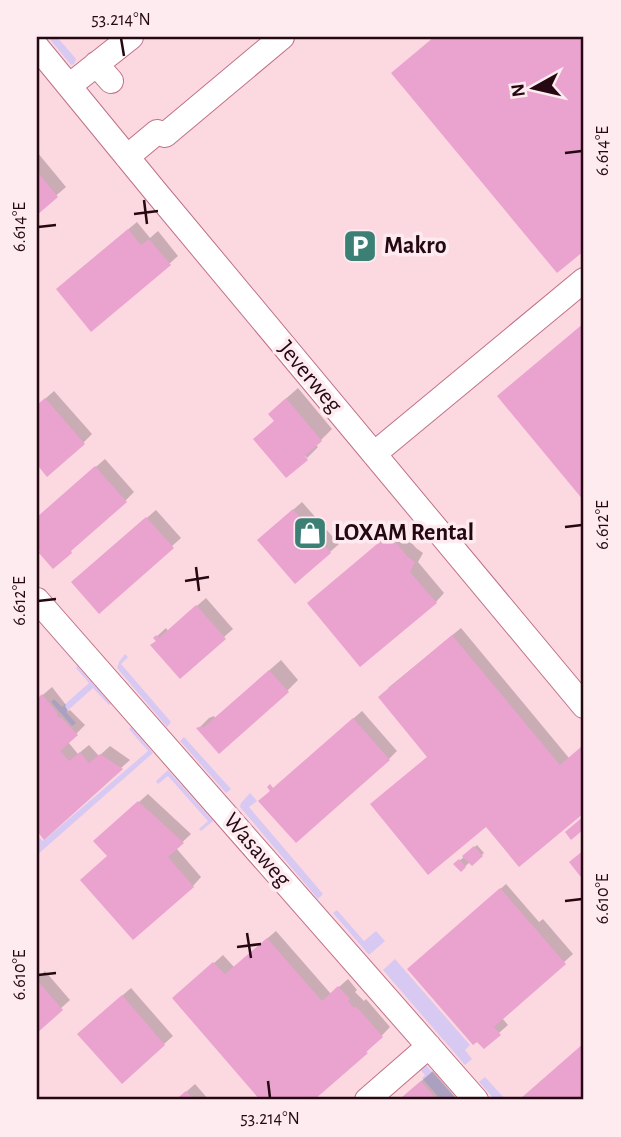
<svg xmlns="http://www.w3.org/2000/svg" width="621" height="1137" font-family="'Alegreya Sans',sans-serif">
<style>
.green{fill:#d8c9f2}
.shadow{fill:#0003}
.building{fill:#eaa2cf}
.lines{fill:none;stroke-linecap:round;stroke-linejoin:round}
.minor-casing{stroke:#c07188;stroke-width:26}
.minor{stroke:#fff;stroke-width:24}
.ticks{fill:none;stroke:#250812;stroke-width:2.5}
.labels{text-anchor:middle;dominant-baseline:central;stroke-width:7;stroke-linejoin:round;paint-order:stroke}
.poi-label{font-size:24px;font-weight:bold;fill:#250812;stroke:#fdebef;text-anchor:start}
.street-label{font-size:24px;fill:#250812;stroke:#fdebef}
.neatline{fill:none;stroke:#250812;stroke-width:2.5}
.ticks-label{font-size:18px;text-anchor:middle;fill:#250812}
</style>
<rect width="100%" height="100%" fill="#fcd8e1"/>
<path class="green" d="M48,37H57L76,59L74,64L71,65Z
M125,654L128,657L121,664L171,722L167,727L117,668L119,662Z
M77,666L111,704L109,705L93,688L66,712L76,723L72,726L51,702L54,699L62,707L89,683L76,668Z
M131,727L153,753L37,855V835L43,841L148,751L129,729Z
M184,737L231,789L226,793L180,741Z
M168,770L213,821L201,831L199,829L208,821L168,776L158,784L156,781Z
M250,793L257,801L249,807L323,894L318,899L240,807L241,803Z
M337,910L364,941L376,931L385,941L369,955L333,913Z
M395,959L470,1045L465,1050L472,1059L465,1065L383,970Z
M422,1064L426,1065L457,1100H441L422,1078L425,1075L418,1067Z
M485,1077L506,1100H495L479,1082Z"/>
<path class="shadow" d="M435,37H584V249L558,271L393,73Z
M37,152L66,187L37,212Z
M137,222L150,238L158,231L178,256L169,264L66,281Z
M584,324V499L499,396Z
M298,388L332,429L316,445L318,447L307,458L275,420L281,403Z
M54,391L92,434L83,443L37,467V406Z
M105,459L134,492L125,501L42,551L37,545V518Z
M302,502L339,544L330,552L268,532Z
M156,510L181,538L99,611L82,574Z
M398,527L416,548L423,553L418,562L444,593L436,602L318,595Z
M206,598L233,629L224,637L158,640L155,638L166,628L168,631Z
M461,628L569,758L584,745V811L519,865L429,756L388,688Z
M281,660L298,680L287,691L199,730L198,729L209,718L214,716L215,718Z
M52,687L66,705L65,706L68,711L70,710L85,725L68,742L78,754L89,745L99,756L110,746L130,760L44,837L37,829V700Z
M362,711L397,751L389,759L269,792Z
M148,794L191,834L176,848L201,877L193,886L114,852L104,833Z
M477,845L484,853L472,864L470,862L461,870L456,864Z
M506,884L539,922L543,919L573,954L502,1018L508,1025L484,1046L415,964Z
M276,931L331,994L348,979L357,990L355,992L364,1001L366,999L390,1027L366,1052L311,1100H263L174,999L223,955L234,967Z
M45,971L70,1000L37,1030V978Z
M131,988L173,1036L164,1044L88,1025Z
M584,1044V1094L577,1100H524L523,1099L531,1090Z
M433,1071L458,1100H399Z
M195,1084L209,1100H177Z"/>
<path class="building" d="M434,37H584V251L557,273L391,73Z
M37,171L58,197L37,215Z
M128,229L141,245L149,239L171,265L91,332L56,289Z
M584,323V501L497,396Z
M45,398L85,444L47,477L39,467L37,469V405Z
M286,398L322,441L305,456L308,460L286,478L253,439L274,421L268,414Z
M95,466L127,502L71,551L72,553L53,569L38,552L40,551L37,548V517Z
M293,509L331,553L295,584L257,540Z
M146,517L174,548L99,614L71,582Z
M389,534L407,556L415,562L410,572L437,603L360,667L307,603Z
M196,605L226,639L180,679L150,645L156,641L153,638L156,635L159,638Z
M452,635L560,765L581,747L584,751V813L519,867L486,827L428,875L370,804L427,757L378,697Z
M269,670L289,692L219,754L196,728L202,726L203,728Z
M42,694L58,714L57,715L59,718L61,717L78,735L60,751L69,761L80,752L89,763L100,754L123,769L44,840L37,831V699Z
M353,718L390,760L296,843L258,801L270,791L267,787L270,784L273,788Z
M138,801L184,843L168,857L194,887L133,940L80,880L107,856L93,841Z
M584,816V829L571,840L565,832Z
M474,846L483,856L472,866L462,856Z
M584,850V881L569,862Z
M459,859L466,867L461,872L453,864Z
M500,888L566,964L494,1027L501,1035L484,1049L477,1042L473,1045L407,969Z
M267,938L322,1001L338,986L350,999L348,1001L354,1008L356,1006L383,1037L366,1052L368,1053L314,1100H260L172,998L213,962L225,974Z
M37,980L63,1010L37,1033Z
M122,995L165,1045L122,1084L77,1034Z
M584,1043V1097L580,1100H522L520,1099Z
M421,1081L437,1100H399L408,1092Z
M186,1091L194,1100H175Z"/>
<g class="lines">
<g class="minor-casing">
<path id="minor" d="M37,47L155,191L584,706
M96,64L111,81
M69,86L131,37
M165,135L282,37
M127,157L157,132
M374,454L584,280
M37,600L476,1100
M367,1100L429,1046"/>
</g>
<use href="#minor" class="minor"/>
</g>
<path class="ticks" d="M121,38L124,56M565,153L582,151M144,200L147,224M134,214L158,211M38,227L56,225M565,527L582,525M196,567L199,591M185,581L209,577M38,601L56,599M565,901L582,899M247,933L251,958M237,947L261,944M38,975L56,973M268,1081L270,1098"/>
<defs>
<g id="parking-square" transform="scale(1.75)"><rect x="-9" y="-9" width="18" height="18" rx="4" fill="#3c8075" stroke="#fdebef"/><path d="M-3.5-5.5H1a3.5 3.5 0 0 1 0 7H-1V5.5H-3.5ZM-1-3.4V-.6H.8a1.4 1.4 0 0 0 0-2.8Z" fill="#fff"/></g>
<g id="shop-square" transform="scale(1.75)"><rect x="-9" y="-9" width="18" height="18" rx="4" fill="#3c8075" stroke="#fdebef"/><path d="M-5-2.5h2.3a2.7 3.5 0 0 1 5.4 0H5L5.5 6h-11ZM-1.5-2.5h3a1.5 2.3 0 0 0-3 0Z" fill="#fff"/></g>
</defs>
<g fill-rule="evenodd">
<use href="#parking-square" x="360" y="246"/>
<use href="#shop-square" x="310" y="533"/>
</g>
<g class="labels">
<g class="poi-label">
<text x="384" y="246">Makro</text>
<text x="334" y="533">LOXAM Rental</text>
</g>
<g class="street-label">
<text transform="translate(310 377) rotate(50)">Jeverweg</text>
<text transform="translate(257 850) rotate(49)">Wasaweg</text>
</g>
</g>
<rect width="621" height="1137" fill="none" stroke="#fdebef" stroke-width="77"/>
<g transform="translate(534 88) rotate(262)" stroke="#fdebef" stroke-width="5" paint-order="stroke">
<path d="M0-5L12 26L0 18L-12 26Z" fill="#250812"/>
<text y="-10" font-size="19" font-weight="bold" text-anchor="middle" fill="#250812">N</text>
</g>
<rect x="38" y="38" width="544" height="1060" class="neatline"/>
<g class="ticks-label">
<text x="121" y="25">53.214°N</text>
<text transform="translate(602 151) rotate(-90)" y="6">6.614°E</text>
<text transform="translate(19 227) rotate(-90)" y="6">6.614°E</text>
<text transform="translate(602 525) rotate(-90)" y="6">6.612°E</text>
<text transform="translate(19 601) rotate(-90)" y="6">6.612°E</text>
<text transform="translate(602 899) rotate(-90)" y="6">6.610°E</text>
<text transform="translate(19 975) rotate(-90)" y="6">6.610°E</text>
<text x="270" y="1124">53.214°N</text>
</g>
</svg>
